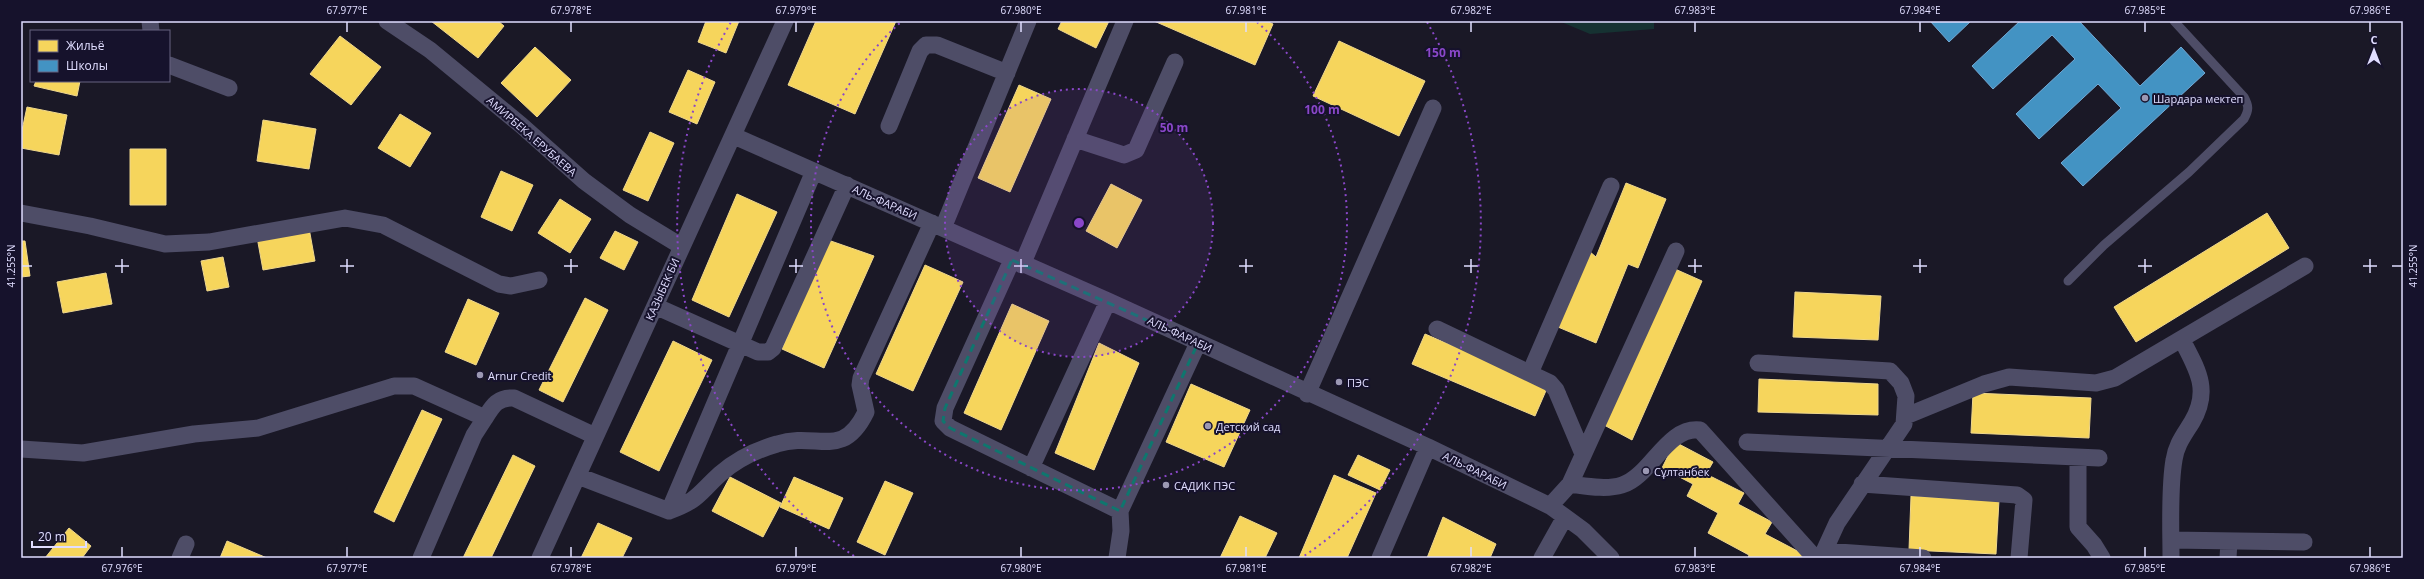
<svg xmlns="http://www.w3.org/2000/svg" width="2424" height="579" font-family="'Open Sans',sans-serif">
<style>
.green{fill:#163232}
.homes{fill:#f6d55c;stroke:#efd78d}
.schools{fill:#4393c3;stroke:#72a9d5}
.lines{fill:none;stroke-linecap:round;stroke-linejoin:round}
.lane{stroke:#4e4d67;stroke-width:9}
.street{stroke:#4e4d67;stroke-width:17}
.marked{fill:none;stroke:#0f766e;stroke-width:3;stroke-dasharray:8 5;stroke-linejoin:round}
.ticks{fill:none;stroke:#e0ddff;stroke-width:1.5}
.ring{fill:none;stroke:#8a47c9;stroke-width:2;stroke-dasharray:2 4}
.poi-dot{fill:#9b98b3;stroke:#16122c;stroke-width:1.5}
.labels{text-anchor:middle;dominant-baseline:central;stroke-width:4;stroke-linejoin:round;paint-order:stroke}
.poi-label{font-size:11px;fill:#e0ddff;stroke:#16122c;text-anchor:start}
.street-label{font-size:11px;fill:#e0ddff;stroke:#16122c}
.centre{fill:#8a47c9;stroke:#16122c;stroke-width:2}
.ring-label{font-size:12px;text-anchor:middle;font-weight:bold;fill:#8a47c9;stroke:#16122c;stroke-width:4;stroke-linejoin:round;paint-order:stroke}
.neatline{fill:none;stroke:#e0ddff;stroke-width:1.5}
.ticks-label{font-size:10px;text-anchor:middle;fill:#e0ddff}
</style>
<rect width="100%" height="100%" fill="#1a1826"/>
<path class="green" d="M1559,21H1654V29L1590,34Z"/>
<path class="homes" d="M431,21H498L504,26L478,58Z
M706,21H739L726,53L698,42Z
M816,21H896L855,114L788,85Z
M1062,21H1109L1096,48L1058,29Z
M1154,21H1266L1273,24L1255,65Z
M340,36L381,67L351,105L310,74Z
M1339,41L1425,81L1399,136L1313,96Z
M535,47L571,80L537,117L501,83Z
M688,70L715,82L697,124L669,112Z
M36,81H80L77,96L34,86Z
M1019,85L1051,99L1010,192L978,178Z
M27,107L67,115L59,155L21,148V135Z
M400,114L431,133L410,167L378,148Z
M263,120L316,129L309,169L257,161Z
M650,132L674,143L648,201L623,190Z
M130,149H166V205H130Z
M501,171L533,185L512,231L481,217Z
M1626,183L1666,199L1638,268L1628,264L1596,343L1558,327L1589,251L1596,257Z
M1111,184L1142,200L1117,248L1086,231Z
M737,194L777,212L729,317L692,300Z
M560,199L591,219L570,253L538,233Z
M2267,213L2289,248L2136,342L2114,307Z
M309,228L315,261L263,270L257,237Z
M615,231L638,242L624,270L600,258Z
M828,240L874,256L824,368L782,349Z
M21,241H25L30,276L21,277Z
M223,257L229,287L207,291L201,261Z
M925,265L963,282L913,391L876,374Z
M1675,269L1702,281L1632,440L1604,425Z
M106,273L112,304L63,313L57,282Z
M1795,292L1881,296L1878,340L1793,337Z
M585,298L608,310L563,402L539,390Z
M468,299L499,313L476,365L445,352Z
M1012,304L1049,321L1001,430L964,413Z
M1425,334L1548,386L1535,416L1412,364Z
M673,341L712,360L659,471L620,452Z
M1099,343L1139,363L1094,470L1055,453Z
M1759,379L1878,384V415L1758,412Z
M1191,384L1250,410L1224,467L1166,442Z
M1973,393L2091,398L2089,438L1971,433Z
M422,410L442,419L394,522L374,512Z
M1675,442L1713,462L1706,474L1744,493L1738,504L1772,522L1765,534L1807,556L1806,558H1748L1749,555L1708,533L1718,513L1687,496L1693,484L1662,468Z
M513,455L535,466L491,558H463Z
M1358,455L1390,470L1380,490L1348,475Z
M1334,475L1376,493L1347,558H1299Z
M730,477L781,503L763,537L712,511Z
M794,477L843,498L829,529L780,507Z
M885,481L913,493L885,555L857,542Z
M1911,496L1999,500L1996,554L1909,550Z
M1240,516L1277,533L1265,558H1220Z
M1443,517L1496,544L1490,558H1427Z
M598,523L632,538L622,558H581Z
M69,528L91,546L82,558H45Z
M227,541L267,558H220Z"/>
<path class="schools" d="M1930,21H1971L1949,42Z
M2020,21H2079L2140,86L2181,47L2205,73L2083,186L2061,163L2121,108L2098,84L2039,139L2016,114L2075,59L2052,35L1993,89L1972,66Z"/>
<g class="lines">
<path class="lane" d="M2068,281L2104,245L2189,172L2244,119C2249,110 2249,106 2244,97L2174,21"/>
<path class="street" d="M150,21L151,31
M387,21L430,50L521,125L584,181L630,215L681,246
M169,65L229,88
M889,126L920,51L926,45H937L1007,73
M734,136L1108,301L1428,447L1550,506L1583,530L1611,558
M1075,139L1124,155L1136,150L1175,62
M21,213L90,226L165,244L209,242L345,218L383,225L499,284L511,286L539,280
M943,228L1028,21
M1012,260L945,408L943,421L950,428L1120,511
M1022,265L1125,21
M655,306L758,352H768L773,348L847,185
M1437,329L1550,383L1556,390L1583,454
M1758,363L1890,371L1901,383L1906,396L1904,424L1837,523L1821,558
M1530,373L1611,186
M1307,394L1433,108
M1906,416L1984,384L2009,377L2096,383L2115,378L2305,266
M1747,442L2099,458
M21,449L83,453L194,434L258,428L394,386H414L485,418C493,405 498,397 514,398L595,436
M2078,458V527L2094,545L2102,558
M1031,468L1108,301
M578,476L669,511C699,500 698,494 720,474C737,459 756,450 777,444C818,431 842,461 866,412L860,385L861,378L932,223
M1570,484C1586,486 1606,490 1622,485C1651,476 1667,426 1700,430L1815,558
M1862,484L2017,495L2024,500L2019,558
M1550,506L1570,484L1676,251
M669,511L814,171
M2171,540L2304,542
M1824,551L1923,558
M180,558L186,544
M421,558L474,435L485,418
M540,558L785,21
M1117,558L1121,531L1120,511L1198,343
M1380,558L1428,447
M1542,558L1565,517
M2171,558C2171,529 2169,489 2174,460C2176,445 2184,435 2192,422C2211,390 2197,369 2182,340
M2228,558L2229,541"/>
</g>
<path class="marked" d="M1012,260L1198,343L1120,511L950,428L943,421L945,408Z"/>
<path class="ticks" d="M347,22V32M571,22V32M796,22V32M1021,22V32M1246,22V32M1471,22V32M1695,22V32M1920,22V32M2145,22V32M2370,22V32M122,259V273M347,259V273M571,259V273M796,259V273M1021,259V273M1246,259V273M1471,259V273M1695,259V273M1920,259V273M2145,259V273M2370,259V273M22,266H32M115,266H129M340,266H354M564,266H578M789,266H803M1014,266H1028M1239,266H1253M1464,266H1478M1688,266H1702M1913,266H1927M2138,266H2152M2363,266H2377M2392,266H2402M122,547V557M347,547V557M571,547V557M796,547V557M1021,547V557M1246,547V557M1471,547V557M1695,547V557M1920,547V557M2145,547V557M2370,547V557"/>
<circle cx="1079" cy="223" r="134" fill="#8a47c9" fill-opacity=".12"/>
<g class="ring">
<circle cx="1079" cy="223" r="134"/>
<path d="M1257 22A268 268 0 1 1 901 22"/>
<path d="M854 556A402 402 0 0 1 731 22M1427 22A402 402 0 0 1 1304 556"/>
</g>
<g class="poi-dot">
<circle cx="2145" cy="98" r="4"/>
<circle cx="480" cy="375" r="4"/>
<circle cx="1339" cy="382" r="4"/>
<circle cx="1208" cy="426" r="4"/>
<circle cx="1646" cy="471" r="4"/>
<circle cx="1166" cy="485" r="4"/>
</g>
<g class="labels">
<g class="poi-label">
<text x="2153" y="98">Шардара мектеп</text>
<text x="488" y="375">Arnur Credit</text>
<text x="1347" y="382">ПЭС</text>
<text x="1216" y="426">Детский сад</text>
<text x="1654" y="471">Сұлтанбек</text>
<text x="1174" y="485">САДИК ПЭС</text>
</g>
<g class="street-label">
<text transform="translate(532 136) rotate(41)">АМИРБЕКА ЕРУБАЕВА</text>
<text transform="translate(885 202) rotate(24)">АЛЬ-ФАРАБИ</text>
<text transform="translate(662 289) rotate(-66)">КАЗЫБЕК БИ</text>
<text transform="translate(1180 334) rotate(25)">АЛЬ-ФАРАБИ</text>
<text transform="translate(1475 470) rotate(26)">АЛЬ-ФАРАБИ</text>
</g>
</g>
<circle cx="1079" cy="223" r="6" class="centre"/>
<g class="ring-label">
<text x="1443" y="57">150 m</text>
<text x="1322" y="114">100 m</text>
<text x="1174" y="132">50 m</text>
</g>
<rect width="2424" height="579" fill="none" stroke="#16122c" stroke-width="44"/>
<rect x="30" y="30" width="140" height="52" fill="#16122c" stroke="#676380"/>
<rect x="38" y="40" width="20" height="12" fill="#f6d55c" stroke="#676380"/>
<text x="66" y="50" font-size="12" fill="#e0ddff">Жильё</text>
<rect x="38" y="60" width="20" height="12" fill="#4393c3" stroke="#676380"/>
<text x="66" y="70" font-size="12" fill="#e0ddff">Школы</text>
<g transform="translate(2374 50)" stroke="#16122c" stroke-width="3" paint-order="stroke">
<path d="M0-3L7 15L0 10L-7 15Z" fill="#e0ddff"/>
<text y="-6" font-size="11" font-weight="bold" text-anchor="middle" fill="#e0ddff">С</text>
</g>
<path d="M32 541v6h54v-6" fill="none" stroke="#e0ddff" stroke-width="2"/>
<text x="38" y="541" font-size="12" fill="#e0ddff" stroke="#16122c" stroke-width="3" paint-order="stroke">20 m</text>
<rect x="22" y="22" width="2380" height="535" class="neatline"/>
<g class="ticks-label">
<text x="347" y="14">67.977°E</text>
<text x="571" y="14">67.978°E</text>
<text x="796" y="14">67.979°E</text>
<text x="1021" y="14">67.980°E</text>
<text x="1246" y="14">67.981°E</text>
<text x="1471" y="14">67.982°E</text>
<text x="1695" y="14">67.983°E</text>
<text x="1920" y="14">67.984°E</text>
<text x="2145" y="14">67.985°E</text>
<text x="2370" y="14">67.986°E</text>
<text transform="translate(11 266) rotate(-90)" y="4">41.255°N</text>
<text transform="translate(2413 266) rotate(-90)" y="4">41.255°N</text>
<text x="122" y="572">67.976°E</text>
<text x="347" y="572">67.977°E</text>
<text x="571" y="572">67.978°E</text>
<text x="796" y="572">67.979°E</text>
<text x="1021" y="572">67.980°E</text>
<text x="1246" y="572">67.981°E</text>
<text x="1471" y="572">67.982°E</text>
<text x="1695" y="572">67.983°E</text>
<text x="1920" y="572">67.984°E</text>
<text x="2145" y="572">67.985°E</text>
<text x="2370" y="572">67.986°E</text>
</g>
</svg>
